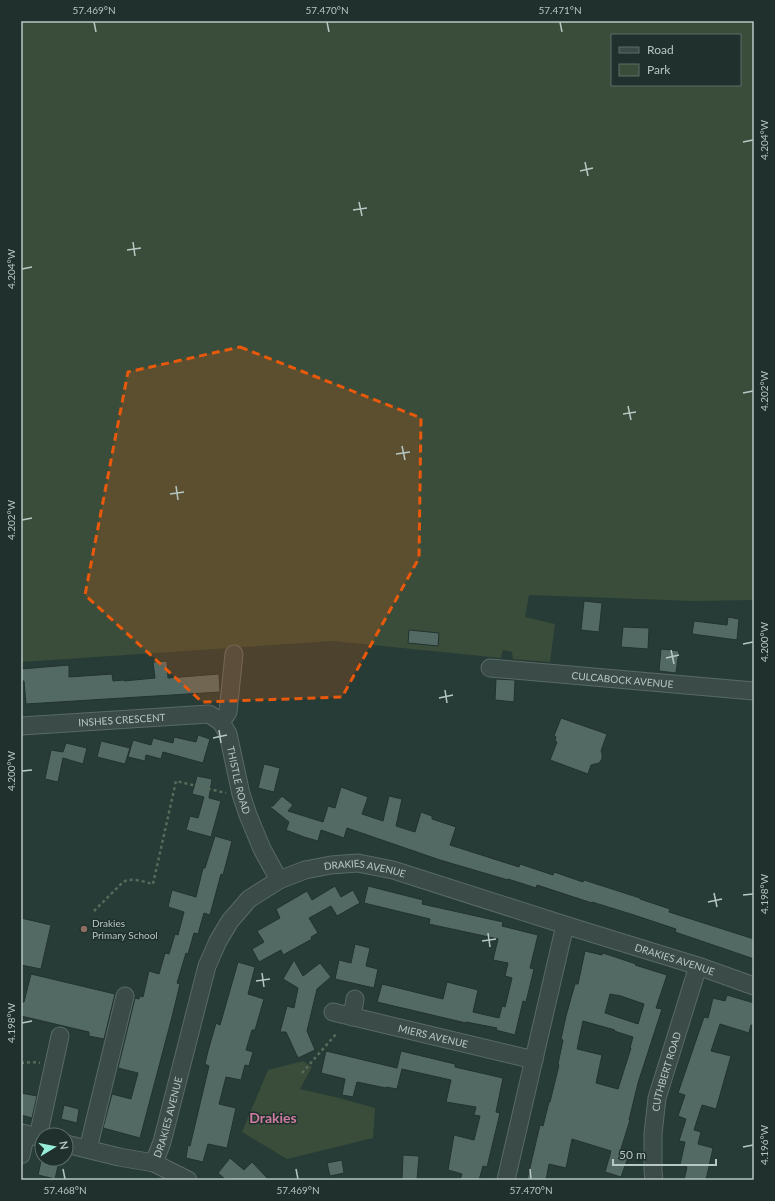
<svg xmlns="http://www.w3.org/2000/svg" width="775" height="1201" font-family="Lato,sans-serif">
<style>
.green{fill:#3a4d3a;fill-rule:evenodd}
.building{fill:#536963;stroke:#22332f;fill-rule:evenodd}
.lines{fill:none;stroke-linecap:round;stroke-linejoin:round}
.minor-casing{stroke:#596a66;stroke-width:19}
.path{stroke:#576a5c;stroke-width:2.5;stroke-dasharray:3 3;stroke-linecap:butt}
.minor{stroke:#3b4c48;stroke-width:17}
.marked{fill:#e8590c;fill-opacity:0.2;stroke:#e8590c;stroke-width:3;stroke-dasharray:8 5;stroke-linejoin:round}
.ticks{fill:none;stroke:#b7c7c3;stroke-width:1.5}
.education-dot{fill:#8d6e63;stroke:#20312d;stroke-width:1.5}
.labels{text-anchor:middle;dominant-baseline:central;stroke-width:3;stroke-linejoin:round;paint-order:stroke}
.street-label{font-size:10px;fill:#b7c7c3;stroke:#20312d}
.poi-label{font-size:10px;fill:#b7c7c3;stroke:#20312d;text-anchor:start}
.district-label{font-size:14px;font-weight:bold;fill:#ce7da0;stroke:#20312d}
.neatline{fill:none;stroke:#b7c7c3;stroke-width:1.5}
.ticks-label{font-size:10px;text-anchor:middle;fill:#b7c7c3}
</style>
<rect width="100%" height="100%" fill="#273c36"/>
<path class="green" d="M21,21H754V600L694,601L529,595L525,617L555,624L550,662L513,659L512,652L503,650L501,658L333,641L21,662ZM612,35H740V85H612Z
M303,1061L312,1067L300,1089L339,1098L375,1108L373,1138L287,1159L242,1132L268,1070Z"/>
<path class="building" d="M584,601L602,603L599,632L581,630Z
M728,617L739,619L737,640L692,634L694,621L727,625Z
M623,627L649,628L648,649L621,647Z
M409,630L439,633L438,646L408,643Z
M661,649L679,651L676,673L659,671Z
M167,661L168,678L219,674L220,692L26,704L24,681H21V669L69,665V677L112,674L113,681L124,680V681L155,678L153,662Z
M496,679L515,680L514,702L495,700Z
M561,718L607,734L601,751L602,754V759L599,763L591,765L588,774L550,760L557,742L555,741L556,737L554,736Z
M198,735L210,739L203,763L163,752L161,759L146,755L145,761L128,757L133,740L151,745L153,738L173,743L174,737L196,742Z
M101,741L130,748L125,764L97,757Z
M66,743L87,748L83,764L63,758L58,782L45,779L51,750L63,752Z
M264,764L280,768L274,792L258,788Z
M197,776L212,779L209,798L221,801L211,837L186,830L190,816L198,818L204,797L192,794Z
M341,787L368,797L362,814L383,821L389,796L402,799L396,826L415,832L421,812L432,816V819L456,827L450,845L519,867L520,864L553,875L554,872L583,882L584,880L640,898V899L670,909L669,912L754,939V959L675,932L676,929L634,915L592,902V903L537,885L536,888L508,879V880L440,860L347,828L344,838L321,830L318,841L304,837L286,830L289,822L269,806H273L282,796L293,805L288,811L323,822L328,806L335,808Z
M215,836L232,841L223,875L221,874L210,915L204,913L198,934L194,933L188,954L186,953L177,983L180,984L172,1017L140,1138L103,1128L112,1094L131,1099L138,1073L118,1068L135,998L139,999L140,996L143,997L149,971L159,974L165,953L169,954L175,934L178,935L184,912L168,907L172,890L196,897L203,868H205Z
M335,886L341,897L353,890L360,903L337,916L331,906L309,918L318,933L311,937L312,939L283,955L281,950L259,962L252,949L264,942L257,931L280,918L276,909L307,891L312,900Z
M368,886L423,900L422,904L503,922L502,926L538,935L530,968L534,969L526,1002L523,1001L515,1035L496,1030L497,1028L466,1022V1023L377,1002L382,984L443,999L447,982L478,990L473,1012L499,1018L502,1006L505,1007L512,978L505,976L508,963L493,960L498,939L429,924L430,919L364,903Z
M21,918L51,925L41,969L21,965Z
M355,944L370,948L366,966L378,969L374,988L335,979L339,960L351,963Z
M585,951L602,955L603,953L636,964L635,965L667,975L656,1008L662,1009L638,1083L629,1120H630L620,1152L629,1155L621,1177L605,1172L611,1151L572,1139L566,1168L549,1164L546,1180H527L540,1125L543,1126L549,1102H550L559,1065L558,1064L563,1040L561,1039L566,1016L575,984H578ZM610,994L621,996L644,1004L638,1024L605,1013ZM583,1021L615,1030L614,1031L633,1037L630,1048H631L618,1089L596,1083L602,1055L577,1049Z
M294,960L303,976L320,963L331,977L317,989L307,1031L315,1050L298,1058L286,1032H280L287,1006L294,1008L298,988L283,979Z
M238,962L255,967L248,994L264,999L255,1030H252L246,1050L253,1052L249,1066L245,1065L241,1080L226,1077L219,1104L236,1108L227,1148L208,1144L203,1162L186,1158L188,1145L190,1146L209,1066L205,1064L208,1051L216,1023L220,1025Z
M31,974L115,994L104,1039L89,1036V1032L21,1016V1002H24Z
M727,995L754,1003V1026L751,1025L749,1033L720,1024L711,1051L731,1056L716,1109L702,1105L694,1130L701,1132L698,1144L713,1148L706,1180H684L687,1167L680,1165L685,1142L679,1141L686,1119L678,1116L685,1095L678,1093L704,1017L708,1018L713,998L725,1001Z
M326,1051L397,1068L401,1051L455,1064V1067L468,1070L503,1078L496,1112L500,1113L487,1167L483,1166L479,1180H460L462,1174L448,1170L454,1135L474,1140L480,1116L474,1115L476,1107L446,1102L451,1080L402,1069L397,1089L386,1087V1088L357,1082L353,1097L342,1095L345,1079L321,1073Z
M21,1093L37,1096L32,1118L21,1115Z
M64,1105L79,1109L77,1123L61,1119Z
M403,1155L419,1156L417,1180H402Z
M230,1158L244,1170L252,1162L269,1180H226L218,1173Z
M342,1160L344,1173L330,1176L327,1163Z
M41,1161L58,1166L55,1179L38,1175Z"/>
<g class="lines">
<g class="minor-casing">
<g id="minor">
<path id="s1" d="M490,668L754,691"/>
<path d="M221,722L228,712L234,654"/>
<path id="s2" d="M21,726L209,714L221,722L228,734L241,794L248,815L262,849L279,880"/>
<path id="s3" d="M333,1012L534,1060"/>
<path d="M352,1017L355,999"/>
<path d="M21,1133L42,1138"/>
<path d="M38,1137L60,1036"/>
<path d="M66,1144L119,1157L154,1163L188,1180"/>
<path d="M88,1149L125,996"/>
<path d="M21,1155L26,1134"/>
<path id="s4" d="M154,1163L162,1142L207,966L218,941L230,921L249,899L279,880L305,870L331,865L358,863L393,870L565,925L698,966L754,986"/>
<path d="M506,1180L565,925"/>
<path id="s5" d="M654,1180L653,1171V1134L657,1098L698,966"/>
</g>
</g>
<path class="path" d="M94,911L123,882C132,877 144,882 153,884L176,781L226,793
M21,1063L32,1062L40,1063
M302,1073L336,1034"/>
<use href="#minor" class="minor"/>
</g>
<path class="marked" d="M240,347L421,418L419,558L342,697L202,702L85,595L128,372Z"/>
<path class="ticks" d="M94,22L96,32M327,22L329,32M560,22L562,32M743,142L753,140M585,162L588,176M580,171L593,168M359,202L362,216M353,210L367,208M133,242L135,256M127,250L141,248M22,269L32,267M743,393L753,391M628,406L631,420M623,414L636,412M402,446L405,460M396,454L410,452M176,486L178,500M170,494L184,492M22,520L32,518M743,644L753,642M671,650L674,664M666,658L679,655M445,690L447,703M439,698L453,695M219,730L221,743M213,738L227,735M22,771L32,770M714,893L717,907M743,895L753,894M708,902L722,899M488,933L490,947M482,941L496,939M262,973L264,987M256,981L270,979M22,1023L32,1021M743,1147L753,1145M63,1169L65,1179M296,1169L298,1179M530,1169L531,1179"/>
<circle class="education-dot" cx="84" cy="929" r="4"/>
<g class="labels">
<g class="street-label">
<text stroke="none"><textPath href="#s1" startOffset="133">CULCABOCK AVENUE</textPath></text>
<text stroke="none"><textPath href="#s2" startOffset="101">INSHES CRESCENT</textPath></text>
<text stroke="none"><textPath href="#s2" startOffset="264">THISTLE ROAD</textPath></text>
<text stroke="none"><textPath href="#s4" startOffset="408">DRAKIES AVENUE</textPath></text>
<text stroke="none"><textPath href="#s4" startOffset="732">DRAKIES AVENUE</textPath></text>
<text stroke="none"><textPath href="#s3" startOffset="103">MIERS AVENUE</textPath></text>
<text stroke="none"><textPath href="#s5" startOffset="110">CUTHBERT ROAD</textPath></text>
<text stroke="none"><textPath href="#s4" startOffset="48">DRAKIES AVENUE</textPath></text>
</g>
<g class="poi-label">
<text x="92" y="923">Drakies<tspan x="92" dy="12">Primary School</tspan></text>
</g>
<g class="district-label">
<text x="273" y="1117">Drakies</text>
</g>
</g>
<rect width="775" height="1201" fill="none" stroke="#20312d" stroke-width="44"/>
<rect x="611" y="34" width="130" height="52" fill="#20312d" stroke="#5c6d69"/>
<rect x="619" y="47" width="20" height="6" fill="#3b4c48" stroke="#5c6d69"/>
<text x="647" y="54" font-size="12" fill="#b7c7c3">Road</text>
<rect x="619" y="64" width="20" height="12" fill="#3a4d3a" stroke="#5c6d69"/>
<text x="647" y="74" font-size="12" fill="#b7c7c3">Park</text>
<g transform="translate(54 1147) rotate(80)"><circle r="19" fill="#20312d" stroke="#5c6d69"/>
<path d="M0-3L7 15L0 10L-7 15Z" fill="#96edd8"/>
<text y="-6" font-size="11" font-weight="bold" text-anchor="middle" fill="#b7c7c3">N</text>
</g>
<path d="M613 1159v6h103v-6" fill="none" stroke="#b7c7c3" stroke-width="2"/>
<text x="619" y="1159" font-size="12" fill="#b7c7c3" stroke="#20312d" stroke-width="3" paint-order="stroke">50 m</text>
<rect x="22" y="22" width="731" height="1157" class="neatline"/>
<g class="ticks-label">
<text x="94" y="14">57.469°N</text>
<text x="327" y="14">57.470°N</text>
<text x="560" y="14">57.471°N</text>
<text transform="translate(764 140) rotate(-90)" y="4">4.204°W</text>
<text transform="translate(11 269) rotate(-90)" y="4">4.204°W</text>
<text transform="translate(764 391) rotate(-90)" y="4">4.202°W</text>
<text transform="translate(11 520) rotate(-90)" y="4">4.202°W</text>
<text transform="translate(764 642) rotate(-90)" y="4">4.200°W</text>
<text transform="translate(11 771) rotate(-90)" y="4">4.200°W</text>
<text transform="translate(764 894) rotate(-90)" y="4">4.198°W</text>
<text transform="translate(11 1023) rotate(-90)" y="4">4.198°W</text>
<text transform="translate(764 1145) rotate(-90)" y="4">4.196°W</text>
<text x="65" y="1194">57.468°N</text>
<text x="298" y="1194">57.469°N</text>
<text x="531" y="1194">57.470°N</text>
</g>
</svg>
